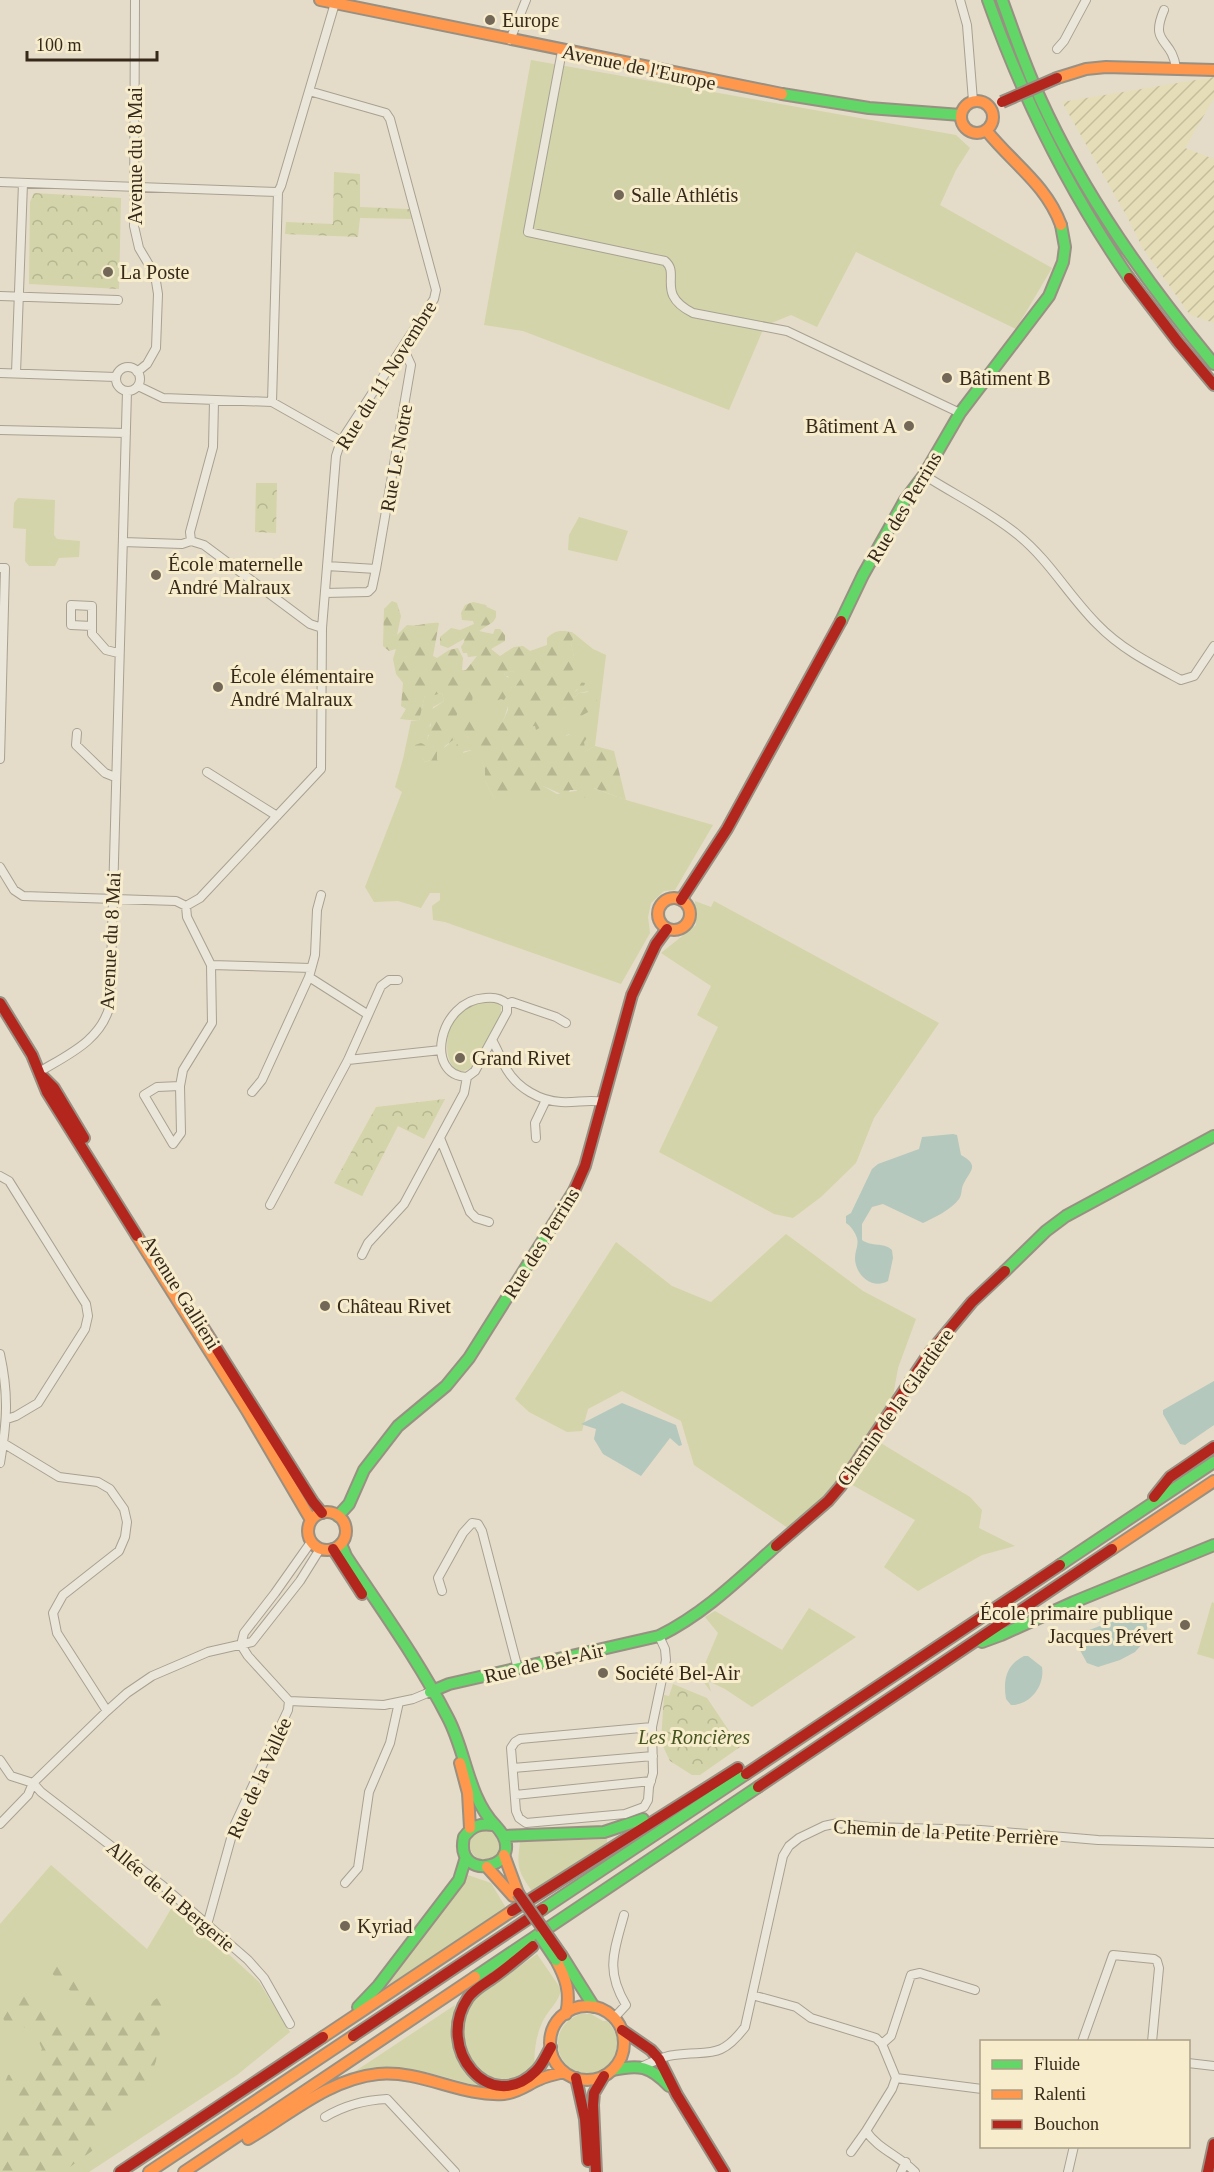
<svg xmlns="http://www.w3.org/2000/svg" width="1214" height="2172" font-family="Georgia,serif">
<style>
.farmland{fill:url(#farmland-furrows)}
.green{fill:#d3d4a9}
.forest{fill:url(#forest-firs)}
.park{fill:url(#park-crowns)}
.water{fill:#b4c8bd}
.lines{fill:none;stroke-linecap:round;stroke-linejoin:round}
.street-casing{stroke:#a8a192;stroke-width:10}
.fast-casing{stroke:#989082;stroke-width:14}
.slow-casing{stroke:#989082;stroke-width:14}
.jam-casing{stroke:#989082;stroke-width:14}
.street{stroke:#ebe6da;stroke-width:8}
.fast{stroke:#63d668;stroke-width:10}
.slow{stroke:#ff974d;stroke-width:10}
.jam{stroke:#b3261e;stroke-width:10}
.fast-bridge-casing{stroke:#989082;stroke-width:14;stroke-linecap:butt}
.jam-bridge-casing{stroke:#989082;stroke-width:14;stroke-linecap:butt}
.fast-bridge{stroke:#63d668;stroke-width:10}
.jam-bridge{stroke:#b3261e;stroke-width:10}
.poi-dot{fill:#736857;stroke:#f7eccc;stroke-width:2}
.labels{text-anchor:middle;dominant-baseline:central;stroke-width:6;stroke-linejoin:round;paint-order:stroke}
.poi-label{font-size:20px;fill:#36291a;stroke:#f7eccc;text-anchor:start}
.street-label{font-size:20px;fill:#36291a;stroke:#f7eccc}
.park-label{font-size:20px;font-style:italic;fill:#455420;stroke:#f7eccc}
</style>
<defs>
<pattern id="farmland-furrows" width="10" height="10" patternUnits="userSpaceOnUse" patternTransform="scale(1.5)"><rect width="10" height="10" fill="#e5ddb7"/><path d="M-1 1l2-2M0 10L10 0M9 11l2-2" fill="none" stroke="#c5be9d"/></pattern>
<pattern id="forest-firs" width="22" height="20" patternUnits="userSpaceOnUse" patternTransform="scale(1.5)"><rect width="22" height="20" fill="#d3d4a9"/><path d="M5 1l3.5 6h-7zM16 11l3.5 6h-7z" fill="#b6b691"/></pattern>
<pattern id="park-crowns" width="20" height="18" patternUnits="userSpaceOnUse" patternTransform="scale(1.5)"><rect width="20" height="18" fill="#d3d4a9"/><path d="M2 6a3 3 0 1 1 6 0M12 15a3 3 0 1 1 6 0" fill="none" stroke="#b6b691"/></pattern>
</defs>
<rect width="100%" height="100%" fill="#e4dcc8"/>
<path class="farmland" d="M1214,77V98L1185,148L1214,159V323L1190,315L1142,247L1130,222L1062,102Z"/>
<path class="green" d="M531,60L956,135L970,148L956,170L940,205L1052,268L1016,329L856,252L817,327L791,315L769,324L762,332L729,410L523,331L484,325Z
M18,498L55,500L54,535L57,539L80,541L79,557L59,558L55,566H29L25,561L26,529L13,528L14,503Z
M579,517L628,531L617,561L568,550L569,535Z
M572,632L593,649L606,655L595,746L583,753H577L576,736L569,734L565,736L527,738L530,730L529,727L546,725L565,707L589,691L579,693L575,697L572,695L584,683L579,682L570,672V660L574,657L571,643L574,637Z
M512,671L523,677C508,691 510,706 502,723L467,736L468,738L463,753L472,750L474,754L479,753L485,770V781L494,798L528,786H543L557,794L593,788L626,800L713,825L675,890L664,891L651,903L648,917L650,933L621,984L445,922L433,920L432,906L440,900V893H430L421,908L398,901L374,902L365,887L402,792L395,787L403,759L411,721H419L425,695H435L442,693L444,701L433,707L427,741L422,757L425,762L431,760L430,762L437,760V753L449,744V728L456,707H460L470,684L476,690L508,693L512,687L508,676H504L505,673Z
M695,901L711,907L714,901L939,1023L874,1118L856,1163L821,1197L793,1218L774,1214L659,1152L718,1027L697,1015L711,986L661,953L696,925Z
M485,1001L497,1002L501,1006V1014C495,1025 480,1060 472,1067C447,1086 437,1034 460,1013C467,1006 476,1004 485,1001Z
M786,1234L863,1291L916,1319L898,1368L890,1413L840,1487L788,1528L694,1465L681,1421L622,1391L588,1409L582,1431L567,1432L529,1412L515,1399L616,1242L672,1286L711,1302Z
M879,1442L970,1497L982,1510L979,1528L1015,1546L982,1555L918,1591L884,1567L915,1520L847,1482Z
M1212,1602L1214,1603V1659L1197,1654Z
M809,1608L856,1637L752,1707L725,1689L708,1681L711,1692L697,1673L704,1666L718,1633L705,1617L715,1611L782,1650Z
M470 1845a15 15 0 1 1 30 0a15 15 0 1 1-30 0Z
M607,1839V1843L532,1891C517,1870 517,1867 520,1842Z
M51,1865L147,1949L174,1904L259,1982L290,2032L237,2075L89,2172H0V1924Z
M465,1874L491,1883L506,1908L397,1983L388,1985L386,1984Z
M537,1954L561,1989C559,2002 550,2008 544,2019C537,2031 533,2052 535,2067C529,2070 522,2076 515,2078C468,2088 449,2026 477,1997Z
M455,2005L452,2028L478,2086L426,2072L351,2074Z
M580,2014H591L603,2021H607C638,2052 592,2094 565,2063C560,2057 557,2049 558,2041C559,2028 568,2019 580,2014Z"/>
<path class="forest" d="M392,601L397,603L401,616L397,635L407,625C419,627 427,622 439,623L433,656L437,658L449,650L458,648L463,658L462,670H466L477,656L468,657L467,653H463L461,647L464,642V639L448,648L440,645V637L451,628L460,630L474,624L473,621L462,620L461,613L465,605L473,602L486,605L487,607L496,611V617L493,622L479,631L493,634L495,629H500L505,635V641L491,649L500,656L514,647L523,646L530,651L547,645V638C555,630 561,630 572,632L574,637L571,643L574,657L571,660L578,664L576,668L570,672H574V675L580,679V682L585,683L584,686L576,690L573,696L575,697L579,693L594,692L597,701L590,711L581,716L579,714L568,713L565,707L545,728L543,726L536,730L535,726L530,727V734L527,737L532,735L565,733L566,736L572,733L576,736C577,730 584,727 590,729L591,733L584,742L585,748L578,750L577,752L583,753L595,746L614,751L626,800L594,788L588,796L583,798L578,795L577,790H570L566,796L543,786L539,794L531,792L528,786L517,796L494,798L485,781V770L479,754H474L471,750L461,752L456,745L468,738L467,736L455,740L451,731L456,721C470,720 475,716 487,728L502,723L508,710V697L522,677L512,671L505,673L504,675L512,680V687L504,700L501,699L491,703L487,702L484,694L478,693L470,685L468,689L473,694L472,702L464,708L457,707V715L449,728L453,740L445,746L442,751L437,753V760L441,763V771L434,774L428,769L427,765L430,760L425,762L422,757L414,758L412,751L415,745L421,743L425,745L429,735L426,734V729L431,726L429,718L431,710L444,701L442,693L435,695H425L419,721L400,719L406,709L401,706L403,683L396,674L393,659L396,649L389,651L383,646L384,609Z
M53,1956L130,2020L157,1998L164,2003L156,2061L149,2080L132,2097L122,2112L99,2137L92,2151L63,2172H0V2115L16,2114L22,2108L5,2082L8,2075L33,2064L42,2049C33,2026 28,2028 5,2023L2,2015L16,1986L70,2035L92,2011L45,1967Z"/>
<path class="park" d="M334,172L360,174V207L409,209L412,219L360,218L358,237L285,234L286,222L333,224Z
M34,193L121,198L119,289L29,284L30,202Z
M256,483H277L276,533L255,532Z
M445,1099L424,1139L398,1126L362,1196L334,1183L376,1107Z
M673,1684L707,1698L740,1747L700,1775H692L670,1761L661,1742L664,1695L669,1696Z"/>
<path class="water" d="M953,1134L957,1135L961,1155C981,1166 969,1171 963,1185C961,1190 962,1195 959,1199C951,1210 935,1217 923,1223L883,1204L872,1207L862,1224V1240C871,1247 884,1242 892,1250L893,1258L888,1281C872,1290 855,1275 855,1258C855,1251 859,1245 857,1238C855,1232 851,1226 846,1223V1216L851,1213L872,1169L878,1164L919,1149L922,1137Z
M1214,1381V1425L1185,1445L1180,1444L1163,1414V1410Z
M622,1403L676,1425L682,1445L679,1446L670,1438L641,1476L603,1454L594,1439L596,1429L581,1424Z
M1145,1609L1150,1615L1144,1642L1135,1652L1120,1660L1098,1667L1087,1663L1075,1641L1076,1635Z
M1024,1656H1028L1042,1667C1045,1685 1031,1705 1011,1705L1006,1699C1003,1680 1006,1665 1024,1656Z"/>
<g class="lines">
<g class="street-casing">
<path id="street" d="M135,0L134,226L139,248L155,275L158,294L156,348L147,364L137,372
M960,0L967,25L973,101
M1164,10C1149,45 1172,37 1176,68
M510,40L526,0
M1057,49L1064,41L1086,0
M562,51L528,232L665,261C681,274 655,294 693,313L787,331L960,413
M0,182L278,192
M0,296L118,300
M116 379a12 12 0 1 1 24 0a12 12 0 1 1-24 0Z
M0,373L116,377
M16,373L23,183
M138,386L163,398L272,402L341,441
M272,402L278,192L281,186L335,3
M0,430L126,433
M924,475C955,495 989,511 1018,535C1049,560 1069,596 1097,624C1121,649 1151,664 1181,680L1194,676L1214,646
M191,541L190,532L213,447L214,401
M123,542L182,544L191,541L204,545L310,624L322,628
M327,566L376,569L411,365L406,354L400,352
M0,568H5L0,759
M325,593L368,592L372,588L376,569
M92,626L71,625V605L92,606V634L106,650L118,653
M77,733L76,745L105,773L115,777
M207,772L277,816
M0,867L14,890L23,896L176,901L186,906L200,898L321,769L322,628L336,456L341,441L434,299L436,290L390,119L386,113L309,91
M211,965L311,968
M309,977L367,1014
M507,1004V1012L475,1071L467,1077C424,1076 438,1001 485,998C493,997 501,998 507,1004L512,1002L556,1017L566,1023
M492,1040C498,1050 501,1060 507,1070C518,1088 540,1101 561,1102C576,1103 589,1099 603,1102
M348,1060L441,1050
M39,1072C67,1055 101,1041 110,1005L127,391
M180,1086L157,1087L144,1095L173,1144L181,1133L180,1086L183,1070L212,1023L211,965L187,917L186,906
M252,1092L262,1080L309,977L315,955L317,910L321,895
M440,1138L470,1212L476,1218L489,1222
M536,1138L535,1123L546,1100
M0,1176L9,1181L86,1304L88,1316L85,1329L38,1403L16,1416L7,1419
M270,1205L348,1060L381,986L389,980H398
M362,1255L368,1243L404,1204L464,1093L467,1077
M0,1354C9,1395 7,1422 0,1463
M3,1443L59,1477L98,1482L110,1489L124,1509L127,1522L125,1537L119,1551L63,1595L53,1613L57,1633L107,1711
M442,1591L438,1578L463,1533L472,1523L478,1524L482,1531L518,1669
M241,1645L248,1656L289,1701L384,1705L413,1699L430,1692
M241,1645L244,1633L275,1593L311,1542
M652,1727L520,1739L515,1742L511,1748L516,1811L519,1818L526,1823L625,1814L644,1807L648,1800L649,1787L653,1773L652,1727L666,1660L665,1649L659,1636
M0,1760L11,1776L33,1783
M513,1768L653,1756
M33,1783L41,1792L163,1886L248,1960L264,1978L290,2024
M515,1795L651,1781
M0,1824L28,1795L33,1783L107,1711L127,1693L152,1676L208,1652L252,1642L300,1581L320,1549
M345,1883L358,1868L369,1792L390,1743L399,1702
M207,1925L235,1824L288,1710L289,1701
M752,1995L796,2007L811,2018L876,2038L882,2044L896,2078L892,2089L866,2131C878,2149 900,2156 915,2172
M614,2018L626,2005C605,1970 614,1952 624,1915
M1082,2042L1113,1955L1154,1959L1157,1961L1159,1968L1152,2042
M882,2044L891,2036L911,1975L920,1973L975,1990
M1188,2063L1214,2066
M643,2066C653,2062 663,2056 674,2055C710,2050 720,2060 745,2027L783,1856L789,1846L799,1838L824,1826L838,1823L870,1827L981,1830L1098,1840L1214,1843
M896,2078L982,2089
M325,2117C345,2105 364,2100 387,2099L455,2172
M851,2152L866,2131
M901,2172L906,2162
M1068,2172L1074,2146"/>
</g>
<g class="fast-casing">
<path id="fast" d="M988,0C1023,99 1069,191 1129,278
M1002,0C1014,33 1025,66 1040,98C1084,195 1146,282 1214,364
M782,94L869,108L961,115
M841,621L863,575L905,500L924,475L960,413L1049,296L1063,262L1065,247L1061,225
M1005,1271L1046,1231L1066,1216L1214,1136
M338,1516L349,1504L364,1470L398,1426L446,1386L469,1358L574,1191
M341,1544L346,1556C381,1609 419,1661 448,1718C466,1752 468,1797 495,1825C535,1867 453,1886 464,1837C472,1826 480,1823 493,1825
M1060,1565L1214,1462
M982,1642L1001,1635L1074,1602L1214,1545
M430,1692L449,1684L659,1636C704,1614 739,1579 776,1546
M504,1836L604,1832L643,1819
M543,1909L746,1774
M562,1956L594,2007
M475,1977L758,1787
M358,2007L378,1986L459,1880L466,1857
M613,2070C639,2064 650,2066 669,2086"/>
</g>
<g class="slow-casing">
<path id="slow" d="M320,0L782,94
M1057,78L1086,69L1106,67L1214,70
M961 117a16 16 0 1 1 32 0a16 16 0 1 1-32 0Z
M986,130C1012,163 1046,184 1061,225
M658 914a16 16 0 1 1 32 0a16 16 0 1 1-32 0Z
M137,1236L246,1409L311,1520
M308 1531a19 19 0 1 1 38 0a19 19 0 1 1-38 0Z
M1112,1549L1214,1481
M460,1763L468,1793L470,1828
M504,1855L518,1893
M487,1867L513,1896
M556,1960C566,1978 571,1993 566,2014
M550 2043a37 37 0 1 1 74 0a37 37 0 1 1-74 0Z
M323,2037L512,1911
M248,2139C289,2115 329,2079 378,2074C422,2070 461,2097 504,2094C517,2093 527,2085 538,2080C546,2076 555,2074 564,2072
M149,2172L353,2036
M184,2172L475,1977"/>
</g>
<g class="jam-casing">
<path id="jam" d="M1129,278L1178,342L1214,385
M681,900L727,829L841,621
M0,1003L32,1055L47,1092L137,1236
M43,1077L54,1088L84,1138
M574,1191L585,1166L632,995L656,944L667,929
M201,1324L313,1502L322,1513
M1154,1497L1170,1477L1214,1447
M776,1546L828,1501L840,1487L928,1355L972,1302L1005,1271
M333,1549L362,1594
M746,1774L1060,1565
M758,1787L1112,1549
M512,1911L738,1768
M533,1946C521,1956 509,1966 497,1975C488,1982 475,1988 468,1998C434,2048 490,2117 536,2071C543,2064 546,2055 551,2047
M622,2030L651,2050L659,2059L677,2095L724,2172
M353,2036L543,1909
M576,2078L585,2119L588,2161
M120,2172L323,2037
M596,2172L593,2105L594,2093L604,2076
M1208,2172L1214,2144"/>
</g>
<use href="#street" class="street"/>
<use href="#fast" class="fast"/>
<use href="#slow" class="slow"/>
<use href="#jam" class="jam"/>
<g class="fast-bridge-casing">
<path id="fast-bridge" d="M540,1936L556,1960"/>
</g>
<g class="jam-bridge-casing">
<path id="jam-bridge" d="M1002,102L1057,78
M518,1893L562,1956"/>
</g>
<use href="#fast-bridge" class="fast-bridge"/>
<use href="#jam-bridge" class="jam-bridge"/>
</g>
<g class="poi-dot">
<circle cx="490" cy="20" r="6"/>
<circle cx="619" cy="195" r="6"/>
<circle cx="108" cy="272" r="6"/>
<circle cx="947" cy="378" r="6"/>
<circle cx="909" cy="426" r="6"/>
<circle cx="156" cy="575" r="6"/>
<circle cx="218" cy="687" r="6"/>
<circle cx="460" cy="1058" r="6"/>
<circle cx="325" cy="1306" r="6"/>
<circle cx="1185" cy="1625" r="6"/>
<circle cx="603" cy="1673" r="6"/>
<circle cx="345" cy="1926" r="6"/>
</g>
<g class="labels">
<g class="poi-label">
<text x="502" y="20">Εuropε</text>
<text x="631" y="195">Salle Athlétis</text>
<text x="120" y="272">La Poste</text>
<text x="959" y="378">Bâtiment B</text>
<text x="897" y="426" text-anchor="end">Bâtiment A</text>
<text x="168" y="564">École maternelle<tspan x="168" dy="23">André Malraux</tspan></text>
<text x="230" y="676">École élémentaire<tspan x="230" dy="23">André Malraux</tspan></text>
<text x="472" y="1058">Grand Rivet</text>
<text x="337" y="1306">Château Rivet</text>
<text x="1173" y="1613" text-anchor="end">École primaire publique<tspan x="1173" dy="23">Jacques Prévert</tspan></text>
<text x="615" y="1673">Société Bel-Air</text>
<text x="357" y="1926">Kyriad</text>
</g>
<g class="street-label">
<text transform="translate(639 67) rotate(12)">Avenue de l'Europe</text>
<text transform="translate(135 156) rotate(-90)">Avenue du 8 Mai</text>
<text transform="translate(386 375) rotate(-58)">Rue du 11 Novembre</text>
<text transform="translate(396 458) rotate(-80)">Rue Le Notre</text>
<text transform="translate(904 507) rotate(-59)">Rue des Perrins</text>
<text transform="translate(110 941) rotate(-87)">Avenue du 8 Mai</text>
<text transform="translate(541 1243) rotate(-58)">Rue des Perrins</text>
<text transform="translate(181 1292) rotate(58)">Avenue Gallieni</text>
<text transform="translate(895 1407) rotate(-55)">Chemin de la Glardière</text>
<text transform="translate(544 1663) rotate(-13)">Rue de Bel-Air</text>
<text transform="translate(259 1778) rotate(-66)">Rue de la Vallée</text>
<text transform="translate(946 1832) rotate(3)">Chemin de la Petite Perrière</text>
<text transform="translate(171 1896) rotate(40)">Allée de la Bergerie</text>
</g>
<g class="park-label">
<text x="694" y="1737">Les Roncières</text>
</g>
</g>
<rect x="980" y="2040" width="210" height="108" fill="#f7eccc" stroke="#aa9e85" stroke-width="1.5"/>
<rect x="992" y="2060" width="30" height="9" fill="#63d668" stroke="#aa9e85" stroke-width="1.5"/>
<text x="1034" y="2070" font-size="18" fill="#36291a">Fluide</text>
<rect x="992" y="2090" width="30" height="9" fill="#ff974d" stroke="#aa9e85" stroke-width="1.5"/>
<text x="1034" y="2100" font-size="18" fill="#36291a">Ralenti</text>
<rect x="992" y="2120" width="30" height="9" fill="#b3261e" stroke="#aa9e85" stroke-width="1.5"/>
<text x="1034" y="2130" font-size="18" fill="#36291a">Bouchon</text>
<path d="M27 51v9h130v-9" fill="none" stroke="#36291a" stroke-width="3"/>
<text x="36" y="51" font-size="18" fill="#36291a" stroke="#f7eccc" stroke-width="4.5" paint-order="stroke">100 m</text>
</svg>
